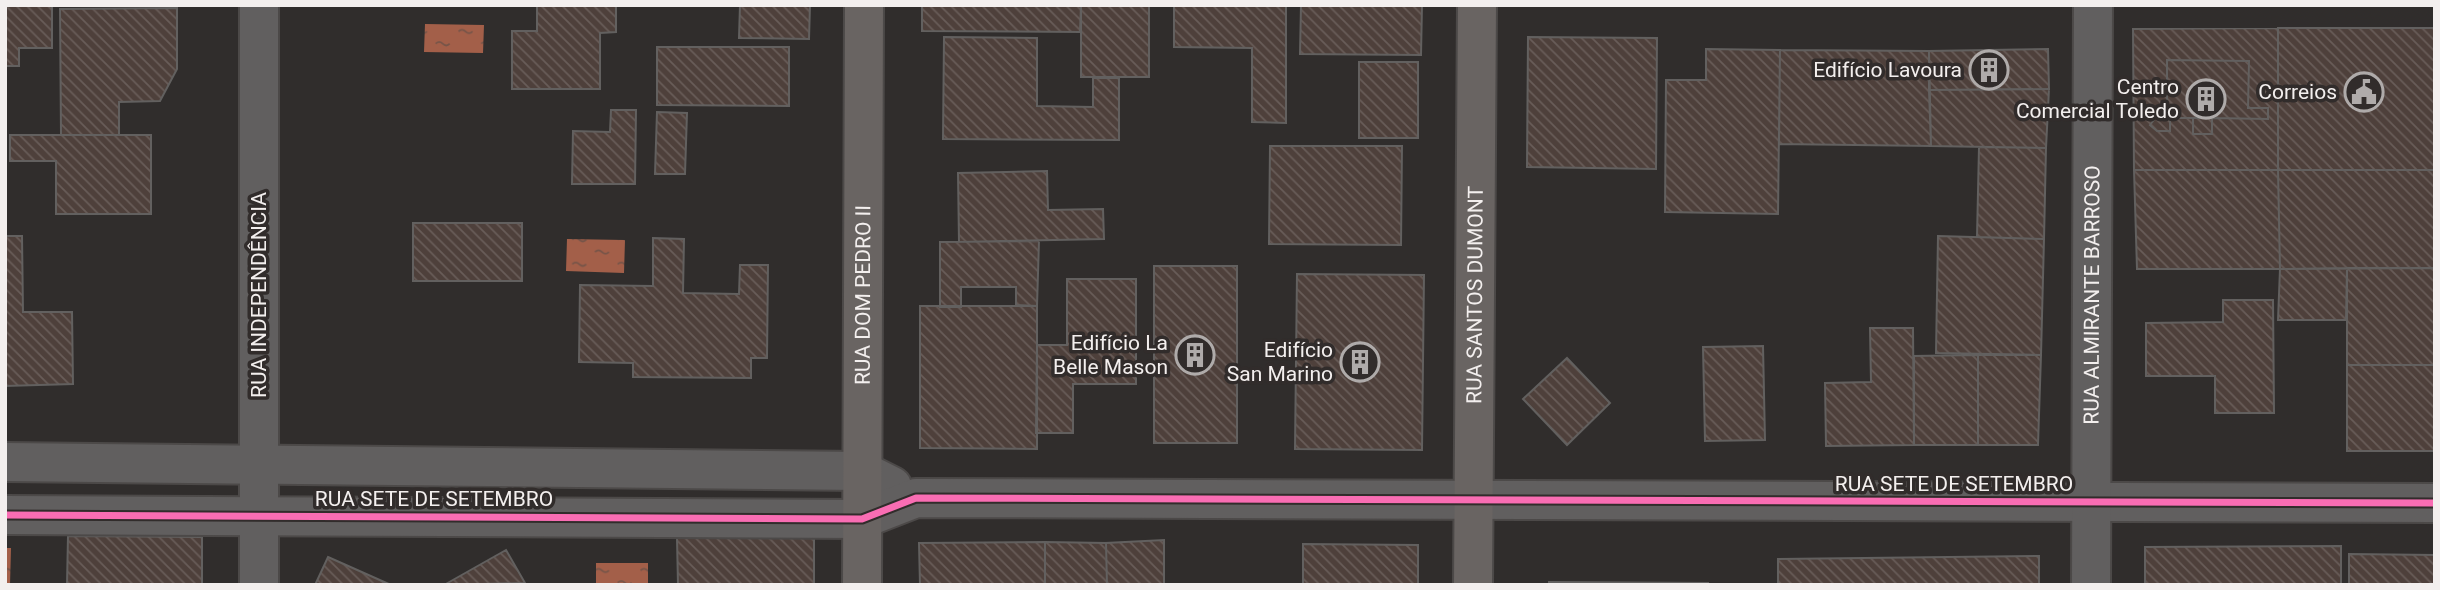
<svg xmlns="http://www.w3.org/2000/svg" width="2440" height="590" font-family="Roboto,sans-serif">
<style>
.water{fill:url(#water-ripples)}
.building{fill:url(#building-back-hatch);stroke:#62605f;stroke-width:2}
.lines{fill:none;stroke-linecap:round;stroke-linejoin:round}
.street-casing{stroke:#4c4948;stroke-width:42}
.secondary-casing{stroke:#4c4948;stroke-width:42}
.street{stroke:#615f5f;stroke-width:38}
.secondary{stroke:#696462;stroke-width:38}
.cycleway-casing{stroke:#312c2b;stroke-width:11}
.cycleway{stroke:#f96db3;stroke-width:7}
.labels{text-anchor:middle;dominant-baseline:central;stroke-width:7;stroke-linejoin:round;paint-order:stroke}
.poi-label{font-size:21px;fill:#f3efee;stroke:#312c2b;text-anchor:end}
.street-label{font-size:21px;fill:#f3efee;stroke:#312c2b}
</style>
<defs>
<pattern id="water-ripples" width="26" height="14" patternUnits="userSpaceOnUse" patternTransform="scale(1.75)"><rect width="26" height="14" fill="#a35f49"/><path d="M2 4q2-2 4 0t4 0M15 11q2-2 4 0t4 0" fill="none" stroke="#765448"/></pattern>
<pattern id="building-back-hatch" width="6" height="6" patternUnits="userSpaceOnUse" patternTransform="scale(1.75)"><rect width="6" height="6" fill="#4e403b"/><path d="M-1 5l2 2M0 0l6 6M5-1l2 2" fill="none" stroke="#685c58"/></pattern>
</defs>
<rect width="100%" height="100%" fill="#302d2c"/>
<path class="water" d="M425,24L484,25L483,53L424,52Z
M567,239L625,240L624,273L566,271Z
M5,548H11L10,585H5Z
M596,563H648V585H596Z"/>
<path class="building" d="M5,5H52V48H19V66H5Z
M537,5H616V32L600,33V89H512V31H537Z
M740,5H810L809,39L739,38Z
M922,5H1081L1080,32L922,31Z
M1081,5H1149V77H1081Z
M1174,5H1286V123L1252,122V48L1174,47Z
M1301,5H1422L1421,55L1300,54Z
M177,8V69L160,101L119,102V135H61L60,9Z
M2278,28V170H2134L2133,29Z
M2278,28H2435V170H2278Z
M944,37L1037,38V106L1093,107V78H1119V140L943,139Z
M1528,37L1657,38L1656,169L1527,167Z
M657,47H789V106L657,105Z
M1706,49L1780,50L1778,214L1665,212L1666,80H1706Z
M2048,49L2049,89L1929,90V51Z
M1780,50L1929,51L1931,146L1779,144Z
M2167,60L2249,61L2248,108H2268V119L2212,118V134H2193V118H2170V131H2157L2150,125L2156,117H2167Z
M1359,62H1418V138H1359Z
M2049,89L2046,148L1931,146L1929,90Z
M611,110H636L635,184H572L573,131L610,132Z
M657,112L687,113L685,174H655Z
M2193,118H2212V134H2193Z
M10,135H151V214H56V161H10Z
M1270,146H1402L1401,245L1269,244Z
M1979,147L2046,148L2044,239L1977,237Z
M2134,170H2278L2280,269H2137Z
M2278,170H2435V268L2280,269Z
M1047,171L1048,210L1103,209L1104,239L959,242L958,173Z
M413,223H522V281H413Z
M5,236H22L23,312H72L73,384L5,386Z
M1938,236L2044,239L2041,355L1936,353Z
M653,238L684,239L683,293L739,294L740,265H768L767,358H751V378L633,377V363L579,362L580,285L653,286Z
M1039,241L1037,306L1016,305V287H961V307H940V242Z
M1154,266H1237V443H1154Z
M2347,268L2346,320H2278L2280,269Z
M2347,268H2435V365H2347Z
M1297,274L1424,275L1422,450L1295,449Z
M1067,279H1136V384H1073V433H1036L1037,345H1067Z
M2223,300H2273L2274,413H2215V376H2146V323L2223,322Z
M920,306H1037V449L920,448Z
M1870,328H1913L1914,445L1826,446L1825,383L1871,382Z
M1763,346L1765,440L1705,441L1703,347Z
M1978,355H2041L2038,445H1978Z
M1978,355V445H1914V356Z
M1567,358L1610,403L1567,445L1523,399Z
M2347,365H2435V451H2347Z
M68,536L202,537V585H67Z
M677,538H814V585H678Z
M1164,540V585H1107L1106,543Z
M1045,542L1106,543L1107,585H1045Z
M1045,542V585H920L919,543Z
M1303,544L1418,545V585H1303Z
M2341,546V585H2145V547Z
M506,550L525,583L444,585Z
M2349,554L2435,555V585H2349Z
M2039,556V585H1778V559Z
M328,557L391,585H315Z
M1549,582L1708,583V585H1549Z"/>
<g class="lines">
<g class="street-casing">
<g id="street">
<path d="M5,462L862,471L892,486"/>
<path d="M5,515L862,519L916,498L2435,503"/>
<path d="M259,585V5"/>
<path id="s1" d="M2091,585L2093,5"/>
</g>
</g>
<g class="secondary-casing">
<g id="secondary">
<path id="s2" d="M862,585L864,5"/>
<path id="s3" d="M1473,585L1477,5"/>
</g>
</g>
<use href="#street" class="street"/>
<use href="#secondary" class="secondary"/>
<g class="cycleway-casing">
<path id="cycleway" d="M5,515L862,519L916,498L2435,503"/>
</g>
<use href="#cycleway" class="cycleway"/>
</g>
<defs>
<g id="building-ring" transform="scale(2.0125)"><circle r="9.5" fill="#312c2b" stroke="#afabaa" stroke-width="1.5"/><path d="M-4-6H4V6H1V3H-1V6H-4ZM-2.5-4.3h1.7v1.8h-1.7ZM.8-4.3h1.7v1.8H.8ZM-2.5-1h1.7V.8h-1.7ZM.8-1h1.7V.8H.8Z" fill="#afabaa"/></g>
<g id="civic-ring" transform="scale(2.0125)"><circle r="9.5" fill="#312c2b" stroke="#afabaa" stroke-width="1.5"/><path d="M-.6-6.5H3V-4.5H.6V-3L4-1V1h2V6H-6V1h2V-1L-.6-3ZM-1.2 2.5V6h2.4V2.5Z" fill="#afabaa"/></g>
</defs>
<g fill-rule="evenodd">
<use href="#building-ring" x="1989" y="70"/>
<use href="#civic-ring" x="2364" y="92"/>
<use href="#building-ring" x="2206" y="99"/>
<use href="#building-ring" x="1195" y="355"/>
<use href="#building-ring" x="1360" y="362"/>
</g>
<g class="labels">
<g class="poi-label">
<text x="1962" y="70">Edifício Lavoura</text>
<text x="2179" y="87">Centro<tspan x="2179" dy="24">Comercial Toledo</tspan></text>
<text x="2337" y="92">Correios</text>
<text x="1168" y="343">Edifício La<tspan x="1168" dy="24">Belle Mason</tspan></text>
<text x="1333" y="350">Edifício<tspan x="1333" dy="24">San Marino</tspan></text>
</g>
<g class="street-label">
<text transform="translate(259 295) rotate(-90)">RUA INDEPENDÊNCIA</text>
<text stroke="none"><textPath href="#s2" startOffset="290">RUA DOM PEDRO II</textPath></text>
<text stroke="none"><textPath href="#s3" startOffset="290">RUA SANTOS DUMONT</textPath></text>
<text stroke="none"><textPath href="#s1" startOffset="290">RUA ALMIRANTE BARROSO</textPath></text>
<text x="1954" y="484">RUA SETE DE SETEMBRO</text>
<text x="434" y="499">RUA SETE DE SETEMBRO</text>
</g>
</g>
<rect width="2440" height="590" fill="none" stroke="#f3efee" stroke-width="14"/>
</svg>
